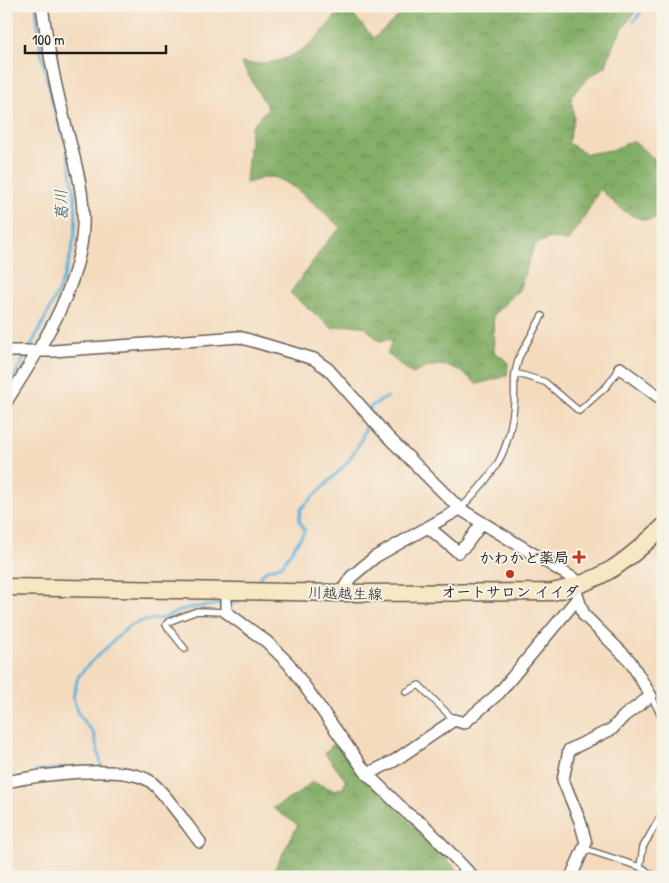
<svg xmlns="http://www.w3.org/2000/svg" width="669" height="883" font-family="'Patrick Hand','Klee One',sans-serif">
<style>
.forest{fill:url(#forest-crowns);stroke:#506541}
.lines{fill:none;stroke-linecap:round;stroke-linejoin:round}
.stream{stroke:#5eb1da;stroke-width:3}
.lane-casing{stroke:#685f55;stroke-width:8}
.street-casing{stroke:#685f55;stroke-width:14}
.secondary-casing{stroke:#685f55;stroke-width:19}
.lane{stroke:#fff;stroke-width:5.5}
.street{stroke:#fff;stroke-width:11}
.secondary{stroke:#f7e8c3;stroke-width:16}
.poi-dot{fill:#c8321e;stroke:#f7f3e8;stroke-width:2}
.labels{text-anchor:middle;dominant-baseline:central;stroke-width:4;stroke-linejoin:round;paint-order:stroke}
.poi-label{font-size:15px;font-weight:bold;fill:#1c1c1c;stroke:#f7f3e8;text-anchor:end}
.street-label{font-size:15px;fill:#1c1c1c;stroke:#f7f3e8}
.water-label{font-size:16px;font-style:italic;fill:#365868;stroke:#f7f3e8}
</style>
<defs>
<pattern id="forest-crowns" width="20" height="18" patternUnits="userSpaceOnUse" patternTransform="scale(1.25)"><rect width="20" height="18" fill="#83ae66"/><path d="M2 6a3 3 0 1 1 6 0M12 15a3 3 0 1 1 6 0" fill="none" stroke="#6a8d53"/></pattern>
</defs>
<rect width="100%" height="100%" fill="#f7f3e8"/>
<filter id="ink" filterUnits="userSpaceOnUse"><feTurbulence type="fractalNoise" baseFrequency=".02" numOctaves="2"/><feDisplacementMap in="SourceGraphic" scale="10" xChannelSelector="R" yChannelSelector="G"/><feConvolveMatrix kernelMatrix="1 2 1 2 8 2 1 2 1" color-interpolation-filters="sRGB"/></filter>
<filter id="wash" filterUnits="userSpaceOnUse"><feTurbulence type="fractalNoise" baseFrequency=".0096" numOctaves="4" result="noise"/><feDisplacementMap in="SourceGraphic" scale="20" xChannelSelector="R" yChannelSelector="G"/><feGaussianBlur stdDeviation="1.12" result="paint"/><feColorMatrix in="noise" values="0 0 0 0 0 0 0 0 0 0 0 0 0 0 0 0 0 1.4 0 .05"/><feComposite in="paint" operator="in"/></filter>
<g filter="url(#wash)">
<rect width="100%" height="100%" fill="#f4dbbe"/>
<path class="forest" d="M342,6H345L374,38L410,6H640C624,25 612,42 606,66L588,78L571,96L574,118L568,143L587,154L611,150L633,141L657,161H663V215C640,231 614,203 600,189L579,226L568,241L551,238L535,244L519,290L493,315L494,352L508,362L507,376L477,384C454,364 441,359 413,374C402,368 397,360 387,354L393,339L379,341L365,327L352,325L332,328L290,293L329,239L341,228C327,215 290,179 272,177C265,176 254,182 246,183L251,127L268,108L241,63C289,68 317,45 342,6Z
M337,740L365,777L465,877H286L274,870L298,825L273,808L296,795L312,782L334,790L343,788L346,781L325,753Z"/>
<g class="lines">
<path class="stream" d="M36,6L41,52L53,105L63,137
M634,21L646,6
M29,349C49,311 70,275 75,231C78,205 72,177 67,151
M6,390L26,355
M369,413L371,406L388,397
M253,586L265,571L282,565L305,531L299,520L301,509C329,479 359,461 368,419
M100,768H102L94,734L77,712L73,697L78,677L88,665L129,626L143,621L163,618L187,608L235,603L244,596
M35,771L66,768"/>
</g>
</g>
<g filter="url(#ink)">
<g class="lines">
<g class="lane-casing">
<path id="lane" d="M515,373L519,357L542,316
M460,509C495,473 509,455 514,404C515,394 514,383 515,373L545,382L579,411L607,386L620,368
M185,649L166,625L168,622L197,611L226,612
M406,692L419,685L454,720
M651,696L663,719
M585,849L640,867L656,877
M640,867L643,847L663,812
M642,877L644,869"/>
</g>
<g class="street-casing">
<path id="street" d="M6,351H53L239,337L314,359L328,369L387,436L460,509L584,585
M620,368L663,400
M6,402C39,350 80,290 83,226C85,187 71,149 62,111C53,76 47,41 42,6
M428,527L458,552L466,545L482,523
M226,590V612L267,642L289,664L367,774L408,814L424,825L473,877
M341,593L351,577L375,557L460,509
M367,774L394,761L454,720L464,723L499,693L578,598L577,594
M6,782C39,775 119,764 148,780C161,787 189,828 200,842
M571,877L586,843L580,821L563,780L569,750L612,729L624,716L651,696L630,661L584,615L578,598"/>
</g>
<g class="secondary-casing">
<path id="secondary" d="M6,587L341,593L552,592C602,582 627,561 663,527"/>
</g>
<use href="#lane" class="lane"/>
<use href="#street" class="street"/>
<use href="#secondary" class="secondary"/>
</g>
</g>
<g class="poi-dot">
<path d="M576.5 549.5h5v5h5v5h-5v5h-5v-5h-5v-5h5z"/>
<circle cx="510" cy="574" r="5"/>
</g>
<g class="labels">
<g class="poi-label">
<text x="569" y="557">かわかど薬局</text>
<text x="510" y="591" text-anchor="middle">オートサロン イイダ</text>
</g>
<g class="street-label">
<text transform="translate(345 593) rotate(1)">川越越生線</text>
</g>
<g class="water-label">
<text transform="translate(61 205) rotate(-93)">葛川</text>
</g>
</g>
<rect width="669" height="883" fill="none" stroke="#f7f3e8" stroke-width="25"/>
<path d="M25 45v8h141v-8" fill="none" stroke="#1c1c1c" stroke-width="2.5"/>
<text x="32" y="45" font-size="15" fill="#1c1c1c" stroke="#f7f3e8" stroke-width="4" paint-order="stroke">100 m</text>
</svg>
